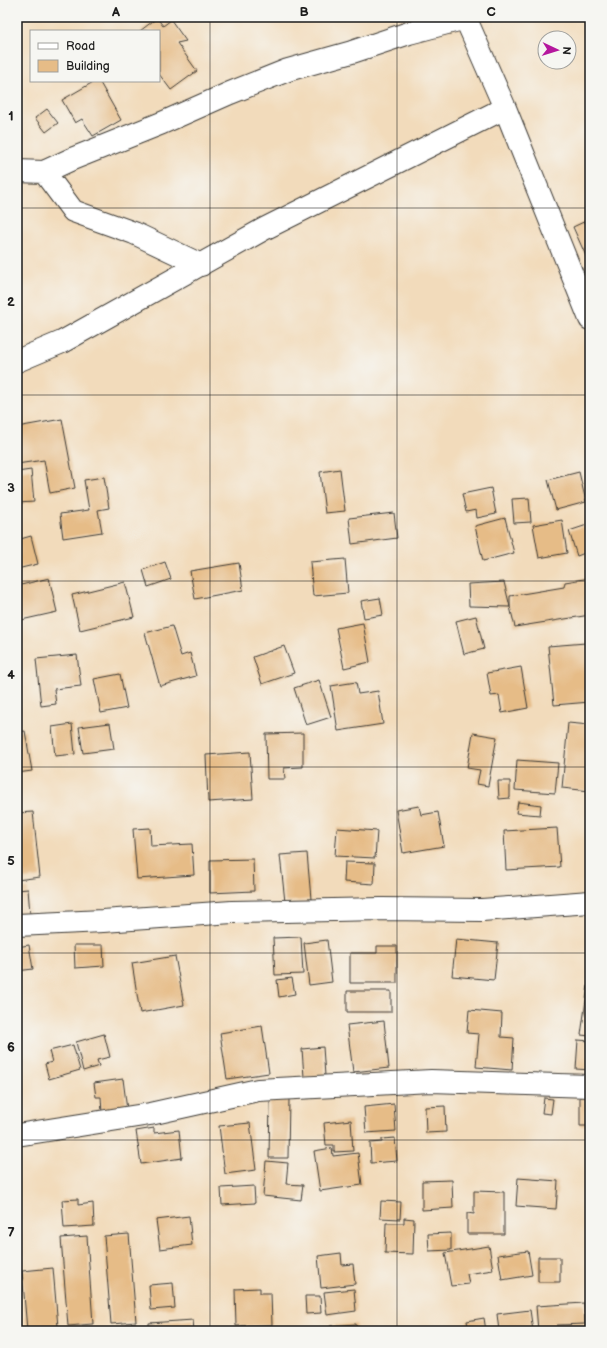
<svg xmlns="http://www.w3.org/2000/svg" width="607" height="1348" font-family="'Balsamiq Sans',sans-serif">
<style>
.building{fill:#e6bc87}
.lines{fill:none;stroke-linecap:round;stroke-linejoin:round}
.minor-casing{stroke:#3c3934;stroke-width:24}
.minor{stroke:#fff;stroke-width:22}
.grid{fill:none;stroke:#1c1c1c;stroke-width:1;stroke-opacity:0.55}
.neatline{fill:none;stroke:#1c1c1c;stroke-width:1.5}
.grid-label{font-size:13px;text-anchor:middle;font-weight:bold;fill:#1c1c1c}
</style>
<rect width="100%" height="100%" fill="#f6f6f2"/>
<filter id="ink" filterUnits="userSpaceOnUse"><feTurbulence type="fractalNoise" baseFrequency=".025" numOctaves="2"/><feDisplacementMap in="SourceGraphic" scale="8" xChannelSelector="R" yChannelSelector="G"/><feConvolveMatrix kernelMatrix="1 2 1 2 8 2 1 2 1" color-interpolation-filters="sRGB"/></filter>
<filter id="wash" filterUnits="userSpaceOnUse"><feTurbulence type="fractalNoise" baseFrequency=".012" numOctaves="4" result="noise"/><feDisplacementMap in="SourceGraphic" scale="16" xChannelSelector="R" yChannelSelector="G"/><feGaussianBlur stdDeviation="0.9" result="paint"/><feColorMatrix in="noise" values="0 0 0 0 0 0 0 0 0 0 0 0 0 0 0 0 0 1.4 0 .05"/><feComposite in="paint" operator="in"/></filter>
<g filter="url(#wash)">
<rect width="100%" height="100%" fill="#f2dbbb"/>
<g id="blocks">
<path class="building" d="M157,18L163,26L171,20L186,41L177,43L197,71L171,90L159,74V31H140Z
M95,81H99L121,120L93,136L82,119L75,123L62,100Z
M47,109L58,123L46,132L35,118Z
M590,219V265L573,227Z
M62,419L75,488L50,493L44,460L17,464V427Z
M340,469L345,511L325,513L320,472Z
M31,470L34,502L17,503V472Z
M579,472L586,502L556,510L548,480Z
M104,477L109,508L98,510L102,532L63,538L60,514L89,510L84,480Z
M491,488L496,514L477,518L476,510L466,512L462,494Z
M529,498L531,522L514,523L512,499Z
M394,513L397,538L352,544L349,518Z
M505,518L514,553L483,561L475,526Z
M562,520L567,553L539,558L533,525Z
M590,524V551L577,556L569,531Z
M31,536L38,564L17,569V540Z
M345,559L348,593L313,596L310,562Z
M165,562L171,579L148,587L143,570Z
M239,563L243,590L195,599L190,571Z
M49,578L57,612L17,621V586Z
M590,578V615L515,627L510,607V596L564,587L565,582Z
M125,582L134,617L80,630L72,595Z
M504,582L510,607L469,606L468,584Z
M380,598L383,615L364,618L361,601Z
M476,616L484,649L464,654L456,621Z
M363,623L370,662L344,668L336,628Z
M172,626L181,656L190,653L196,676L160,686L145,633Z
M586,643L590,682V702L554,705L548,646Z
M284,646L294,673L262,684L253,657Z
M77,655L81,686L54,689L56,704L41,706L36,659Z
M521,667L528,708L502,713L499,695L491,696L487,673Z
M120,674L127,708L101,713L94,679Z
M319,680L331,717L306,725L294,688Z
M356,682L358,694L378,691L383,724L338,731L331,686Z
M110,723L114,749L83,753L79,727Z
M568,723L590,725V791L562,788Z
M72,724L75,754L55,756L52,727Z
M25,731L32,771L17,773V732Z
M303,733V767L284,768L285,779H267L266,734Z
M473,733L497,737L488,786L477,784L480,770L467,768Z
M250,752L253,799L208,802L206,755Z
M517,760L558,763L555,793L515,790Z
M498,781H510V798L499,799Z
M518,802L541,805L540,815L516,813Z
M419,806L421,815L438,812L444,846L403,853L396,810Z
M33,812L40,877L17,880V813Z
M150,828L151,846L192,844L194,875L137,879L133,829Z
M337,828L377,831L375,858L335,856Z
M557,828L560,867L506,870L504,831Z
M307,853L311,899L285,902L280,855Z
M253,859L254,891L210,893V860Z
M345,862L375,863L374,884L344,882Z
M28,889L30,914L17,915V890Z
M301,937L303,974L275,975L273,938Z
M456,939L498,943L494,980L452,976Z
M327,940L332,982L309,985L304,943Z
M29,945L33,969L17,971V947Z
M74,945H103L104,966L75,968Z
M377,946H397V983H350V953H377Z
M175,956L184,1005L140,1013L132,963Z
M292,978L295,994L279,997L277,980Z
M588,985L590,986V1036L581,1035Z
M347,991H391V1012H347Z
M469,1010L502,1013L501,1037L514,1038L512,1070L476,1067L479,1034L467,1033Z
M384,1021L389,1068L353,1072L347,1025Z
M262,1026L269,1073L227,1079L220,1033Z
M104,1034L110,1057L97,1060L99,1066L83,1071L76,1042Z
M578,1040L590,1041V1070L576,1069Z
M73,1045L80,1070L49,1079L45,1064L52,1062L49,1051Z
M323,1047L325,1076L304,1077L302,1049Z
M123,1079L127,1110L102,1113L101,1097H96L94,1083Z
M580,1096H590V1126H580Z
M544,1098L553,1099L551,1114L542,1113Z
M270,1099H289L288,1158H269Z
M394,1104L396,1131L366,1133L364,1107Z
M445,1106L446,1132L426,1133L425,1107Z
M351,1120L353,1151L334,1152V1145H326L324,1123Z
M250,1123L256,1170L225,1174L219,1126Z
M154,1128V1133L179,1130L182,1158L141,1164L136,1131Z
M395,1138L397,1161L371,1163L370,1143L382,1142V1139Z
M332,1148L333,1156L358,1153L362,1185L320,1191L314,1151Z
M266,1161L288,1163L286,1184L303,1185L301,1200L263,1196Z
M518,1178L558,1181L556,1209L516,1206Z
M452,1180L453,1208L422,1210V1181Z
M254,1186L255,1203L222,1205L221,1188Z
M474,1191L504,1192V1234H467V1213L474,1214Z
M78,1199V1205L93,1203L94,1226L64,1228L62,1200Z
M381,1201L401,1202L400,1219L380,1218Z
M189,1216L192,1245L160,1249L156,1220Z
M404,1218L414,1219L413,1254L385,1253L386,1223H404Z
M451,1233V1250L429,1251L428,1234Z
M129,1234L136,1322L111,1324L104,1236Z
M87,1236L93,1324L68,1326L61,1238Z
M489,1246L493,1270L467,1274L469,1284L451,1286L445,1253Z
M528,1251L532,1275L502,1280L498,1255Z
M341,1253L342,1265L353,1264L355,1284L321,1288L318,1256Z
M538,1257H560V1282H538Z
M53,1268L58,1327L27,1330L22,1271Z
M173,1283L175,1308L151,1310L149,1285Z
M260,1288V1293H271L272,1325L236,1326L235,1289Z
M354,1289L356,1311L327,1315L324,1292Z
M305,1296H320L321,1313L306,1314Z
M584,1303L585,1324L557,1325L558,1331H538L536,1306Z
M588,1306L590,1307V1331H587Z
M530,1310L533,1331H499L497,1314Z
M484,1318L486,1331H469L467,1321Z
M193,1320L194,1331H149V1323Z
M356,1324L357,1331H330V1326Z"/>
</g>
</g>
<g filter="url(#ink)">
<use href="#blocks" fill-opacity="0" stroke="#3c3934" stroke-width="1"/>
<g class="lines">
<g class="minor-casing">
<path id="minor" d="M465,17L505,108L590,319
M17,171L44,172L73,211L134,233L201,265
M44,172L72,159L162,123L230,93L288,70L352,52L409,33L466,18
M17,361L62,342L264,229L505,108
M17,925L103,921L232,912L381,909L482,910L590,902
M17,1135L150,1114L258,1090L431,1081L590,1086"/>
</g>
<use href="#minor" class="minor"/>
</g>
</g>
<path class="grid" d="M210,17V1331M397,17V1331M17,208H590M17,395H590M17,581H590M17,767H590M17,953H590M17,1140H590"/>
<rect width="607" height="1348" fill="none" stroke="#f6f6f2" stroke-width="44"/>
<rect x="30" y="30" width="130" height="52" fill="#f6f6f2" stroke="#9f9f9c"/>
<rect x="38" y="43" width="20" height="6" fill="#ffffff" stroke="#9f9f9c"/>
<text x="66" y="50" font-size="12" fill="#1c1c1c">Road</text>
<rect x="38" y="60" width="20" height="12" fill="#e6bc87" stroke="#9f9f9c"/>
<text x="66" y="70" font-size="12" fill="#1c1c1c">Building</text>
<g transform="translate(557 50) rotate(94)"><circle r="19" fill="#f6f6f2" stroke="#9f9f9c"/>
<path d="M0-3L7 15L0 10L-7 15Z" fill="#b5179e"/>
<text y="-6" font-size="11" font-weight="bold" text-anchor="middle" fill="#1c1c1c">N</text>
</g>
<rect x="22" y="22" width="563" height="1304" class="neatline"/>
<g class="grid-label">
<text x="116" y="16">A</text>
<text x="304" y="16">B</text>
<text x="491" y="16">C</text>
<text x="11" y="120">1</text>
<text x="11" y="306">2</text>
<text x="11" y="492">3</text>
<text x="11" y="679">4</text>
<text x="11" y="865">5</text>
<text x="11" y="1051">6</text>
<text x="11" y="1237">7</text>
</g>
</svg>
